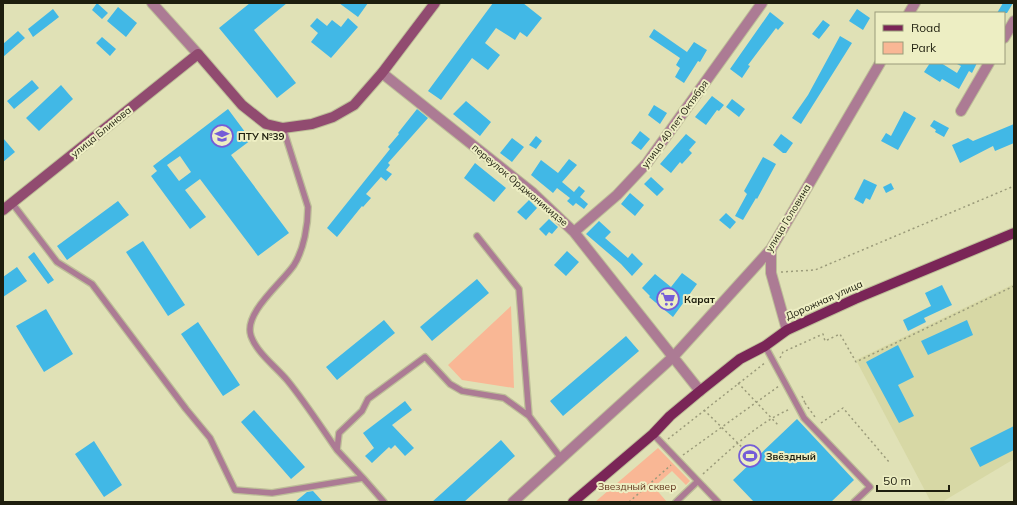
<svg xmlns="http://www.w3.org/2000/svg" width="1017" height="505" font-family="Mulish,sans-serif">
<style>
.built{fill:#d7d8a5}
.green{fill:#f9b795}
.building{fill:#41b8e6;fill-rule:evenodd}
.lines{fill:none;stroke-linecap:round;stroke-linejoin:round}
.lane-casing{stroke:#bdbe98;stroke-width:8}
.street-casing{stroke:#bdbe98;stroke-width:12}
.secondary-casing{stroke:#bdbe98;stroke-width:12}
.primary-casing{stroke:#bdbe98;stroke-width:12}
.path{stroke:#9b9b7a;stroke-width:1.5;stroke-dasharray:2 3;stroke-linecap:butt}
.lane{stroke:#ac7b94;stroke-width:5.5}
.street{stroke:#ac7b94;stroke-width:10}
.secondary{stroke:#914b70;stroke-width:10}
.primary{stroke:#7a2557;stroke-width:10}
.labels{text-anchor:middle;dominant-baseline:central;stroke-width:4;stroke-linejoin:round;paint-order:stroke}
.street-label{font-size:10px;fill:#1e1e0e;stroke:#edeec3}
.poi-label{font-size:10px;font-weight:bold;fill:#1e1e0e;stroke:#edeec3;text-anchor:start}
.park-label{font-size:10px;fill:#63361e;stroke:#edeec3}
</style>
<rect width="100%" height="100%" fill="#e0e1b6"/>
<path class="built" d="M1014,284V459L942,502H931L856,360Z"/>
<path class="green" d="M511,306L514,388L462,380L448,365Z
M658,448L690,481L686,485L672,471L654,487L667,502H595Z"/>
<path class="building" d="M97,3L108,13L102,19L92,10Z
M250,3H287L254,30L296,83L277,98L219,28Z
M339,3H368L358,17Z
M493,3H523L542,18L527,37L520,32L515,40L496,28L485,43L500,55L488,70L472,58L441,100L428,91Z
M1003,3H1013L1007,13H997Z
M118,7L137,23L126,37L107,21Z
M53,9L59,17L33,37L28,29Z
M857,9L870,18L863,30L849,21Z
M770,12L784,23L778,30L776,28L748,65L750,66L742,78L730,69Z
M317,18L327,26L332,20L341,27L348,18L358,27L331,58L311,42L318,33L310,26Z
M823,20L830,25L819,39L812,34Z
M654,29L687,52L694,42L707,50L700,62L698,61L684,83L675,77L680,68L676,65L680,58L649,37Z
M18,31L25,38L3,57V44Z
M840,36L852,43L801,124L792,118L808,95Z
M102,37L116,49L110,56L96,43Z
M930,63H941L957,73L961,66L955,63H977L972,73L969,71L959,89L942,79L940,82L924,72Z
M32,80L39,88L14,109L7,101Z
M61,85L73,99L39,131L26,118Z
M712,96L724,105L719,111L717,110L706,125L695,117Z
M732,99L745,109L739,117L726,107Z
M466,101L491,122L480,136L453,114Z
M654,105L667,113L660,124L648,115Z
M228,109L251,140L231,155L289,233L258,256L200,179L185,190L206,217L190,229L151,176L157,171L153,166ZM180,156L191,172L179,181L167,165Z
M417,109L428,118L388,163L390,165L386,170L392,174L386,181L381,177L366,194L371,198L363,207L362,206L337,237L327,228L390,149L388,147L399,134L398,133Z
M904,111L916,118L898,150L881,141L886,133L891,136Z
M934,120L949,128L944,137L935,132L936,130L930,126Z
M1014,124V143L995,151L993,146L960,163L952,145L968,138L973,141Z
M640,131L650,139L641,150L631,143Z
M686,134L696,142L689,150L692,153L682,164L680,162L671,173L660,164Z
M781,134L793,143L786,153H783L773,145Z
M536,136L542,141L536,149L529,145Z
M3,138L15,152L3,162Z
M512,138L524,147L512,162L500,153Z
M763,157L776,164L757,199L756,198L743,220L735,216L747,194L744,191Z
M569,159L577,165L562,182L574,192L579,186L585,191L580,197L588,204L584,209L576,203L573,206L567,201L570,198L557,188L553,193L531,175L541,160L558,173Z
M475,163L506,188L494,202L464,178Z
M651,177L664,189L657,196L644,184Z
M864,179L877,185L870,200L866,198L863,204L854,199Z
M891,183L894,189L886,193L883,187Z
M630,193L644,205L635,216L621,204Z
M529,200L537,208L526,220L517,212Z
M118,201L129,215L67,260L57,246Z
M726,213L736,222L730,229L719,220Z
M549,219L558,227L552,234L549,232L546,236L539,229Z
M599,221L611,232L605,238L628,258L632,253L643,264L632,276L621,264L586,234Z
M143,241L185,305L168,316L126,252Z
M567,251L579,262L566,276L554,265Z
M34,252L54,280L48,284L28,257Z
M17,267L27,281L3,297V277Z
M682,273L697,284L673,317L649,297L650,296L642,288L655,274L671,287Z
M477,279L489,293L432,341L420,327Z
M942,285L952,305L924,318L926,322L908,331L903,320L931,306L925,293Z
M46,309L73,354L44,372L16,326Z
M384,320L395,333L337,380L326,367Z
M967,320L973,335L928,355L921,341Z
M198,322L240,385L223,396L181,334Z
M626,336L639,351L563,416L550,401Z
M898,345L914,377L898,385L914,416L899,423L866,362Z
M405,401L412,410L392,425L414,448L405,456L395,445L391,449L389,447L372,463L365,456L374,448L363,433Z
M254,410L305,467L291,479L241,422Z
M797,419L854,480L831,502H754L733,480Z
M1014,426V450L980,467L970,448Z
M501,440L515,456L464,502H432Z
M94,441L122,485L104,497L75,454Z
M313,491L323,502H295L307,492Z"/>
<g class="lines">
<g class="lane-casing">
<path id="lane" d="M283,128L308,207C308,225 304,249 294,265C282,283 243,313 251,336C257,353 276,367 287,380C305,402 321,427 337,450
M12,203L57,262L92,284L186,409L210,438L235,490L272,493L363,478L384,502
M477,236L519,289L529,416
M765,346L804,418L870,487L854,502
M653,434L718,502
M363,478L337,450L339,433L362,411L368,399L425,357L450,384L462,391L504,398L529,416L561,458
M676,502L698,481"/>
</g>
<g class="street-casing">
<path id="street" d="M152,3L198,54
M909,13L915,3
M1004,38L1014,21
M382,73L533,193L574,232L700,391
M961,111L989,63
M574,232L617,195L647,163L762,3
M771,249V273L787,330
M513,502L674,356L771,249L880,63"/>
</g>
<g class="secondary-casing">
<path id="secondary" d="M3,210L198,54L242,105L266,124L283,128L312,124L333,117L354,105L382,73L435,3"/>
</g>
<g class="primary-casing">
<path id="primary" d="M573,502L653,434L670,416L700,391L740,359L765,346L787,330L855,299L1014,233"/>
</g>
<path class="path" d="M781,272L815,270L1014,186
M780,358L783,352L823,334L825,341L840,334L856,362L1014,286
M738,383L779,426
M802,396L805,403
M805,403L815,417
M704,410L748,453
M821,423L843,408L889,462
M668,439L766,362
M683,455L779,386
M703,474C730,450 756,424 790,409
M629,502L671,465"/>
<use href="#lane" class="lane"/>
<use href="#street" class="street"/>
<use href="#secondary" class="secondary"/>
<use href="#primary" class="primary"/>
</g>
<defs>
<g id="university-ring" transform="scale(1.15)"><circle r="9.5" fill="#edeec3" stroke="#755dd7" stroke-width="1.5"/><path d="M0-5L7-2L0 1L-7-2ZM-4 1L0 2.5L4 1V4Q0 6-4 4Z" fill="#755dd7"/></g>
<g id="supermarket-ring" transform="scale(1.15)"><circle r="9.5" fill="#edeec3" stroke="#755dd7" stroke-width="1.5"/><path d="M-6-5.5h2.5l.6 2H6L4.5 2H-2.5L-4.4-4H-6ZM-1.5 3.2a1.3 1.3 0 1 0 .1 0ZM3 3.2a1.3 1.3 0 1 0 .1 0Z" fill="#755dd7"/></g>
<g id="stadium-ring" transform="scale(1.15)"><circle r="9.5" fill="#edeec3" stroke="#755dd7" stroke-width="1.5"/><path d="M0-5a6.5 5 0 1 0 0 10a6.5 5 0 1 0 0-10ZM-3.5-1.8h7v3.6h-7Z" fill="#755dd7"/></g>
</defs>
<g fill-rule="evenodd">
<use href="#university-ring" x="222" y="136"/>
<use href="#supermarket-ring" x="668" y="299"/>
<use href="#stadium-ring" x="750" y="456"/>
</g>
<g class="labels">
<g class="street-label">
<text transform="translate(675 124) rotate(-54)">улица 40 лет Октября</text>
<text transform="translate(101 132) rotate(-39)">улица Блинова</text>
<text transform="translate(520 185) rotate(40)">переулок Орджоникидзе</text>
<text transform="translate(788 218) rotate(-59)">улица Головина</text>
<text transform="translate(824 300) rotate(-24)">Дорожная улица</text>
</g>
<g class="poi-label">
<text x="238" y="136">ПТУ №39</text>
<text x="684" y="299">Карат</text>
<text x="766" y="456">Звёздный</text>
</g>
<g class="park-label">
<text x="637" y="486">Звездный сквер</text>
</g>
</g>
<rect width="1017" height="505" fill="none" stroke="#1e1e0e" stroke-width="8"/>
<rect x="875" y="12" width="130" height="52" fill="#edeec3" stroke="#9a9b7b"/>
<rect x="883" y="25" width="20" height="6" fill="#7a2557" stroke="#9a9b7b"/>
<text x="911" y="32" font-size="12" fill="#1e1e0e">Road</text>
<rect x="883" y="42" width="20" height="12" fill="#f9b795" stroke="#9a9b7b"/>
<text x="911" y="52" font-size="12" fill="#1e1e0e">Park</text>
<path d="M877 485v6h72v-6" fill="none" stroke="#1e1e0e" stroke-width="2"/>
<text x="883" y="485" font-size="12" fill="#1e1e0e" stroke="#edeec3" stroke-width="3" paint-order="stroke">50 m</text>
</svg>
